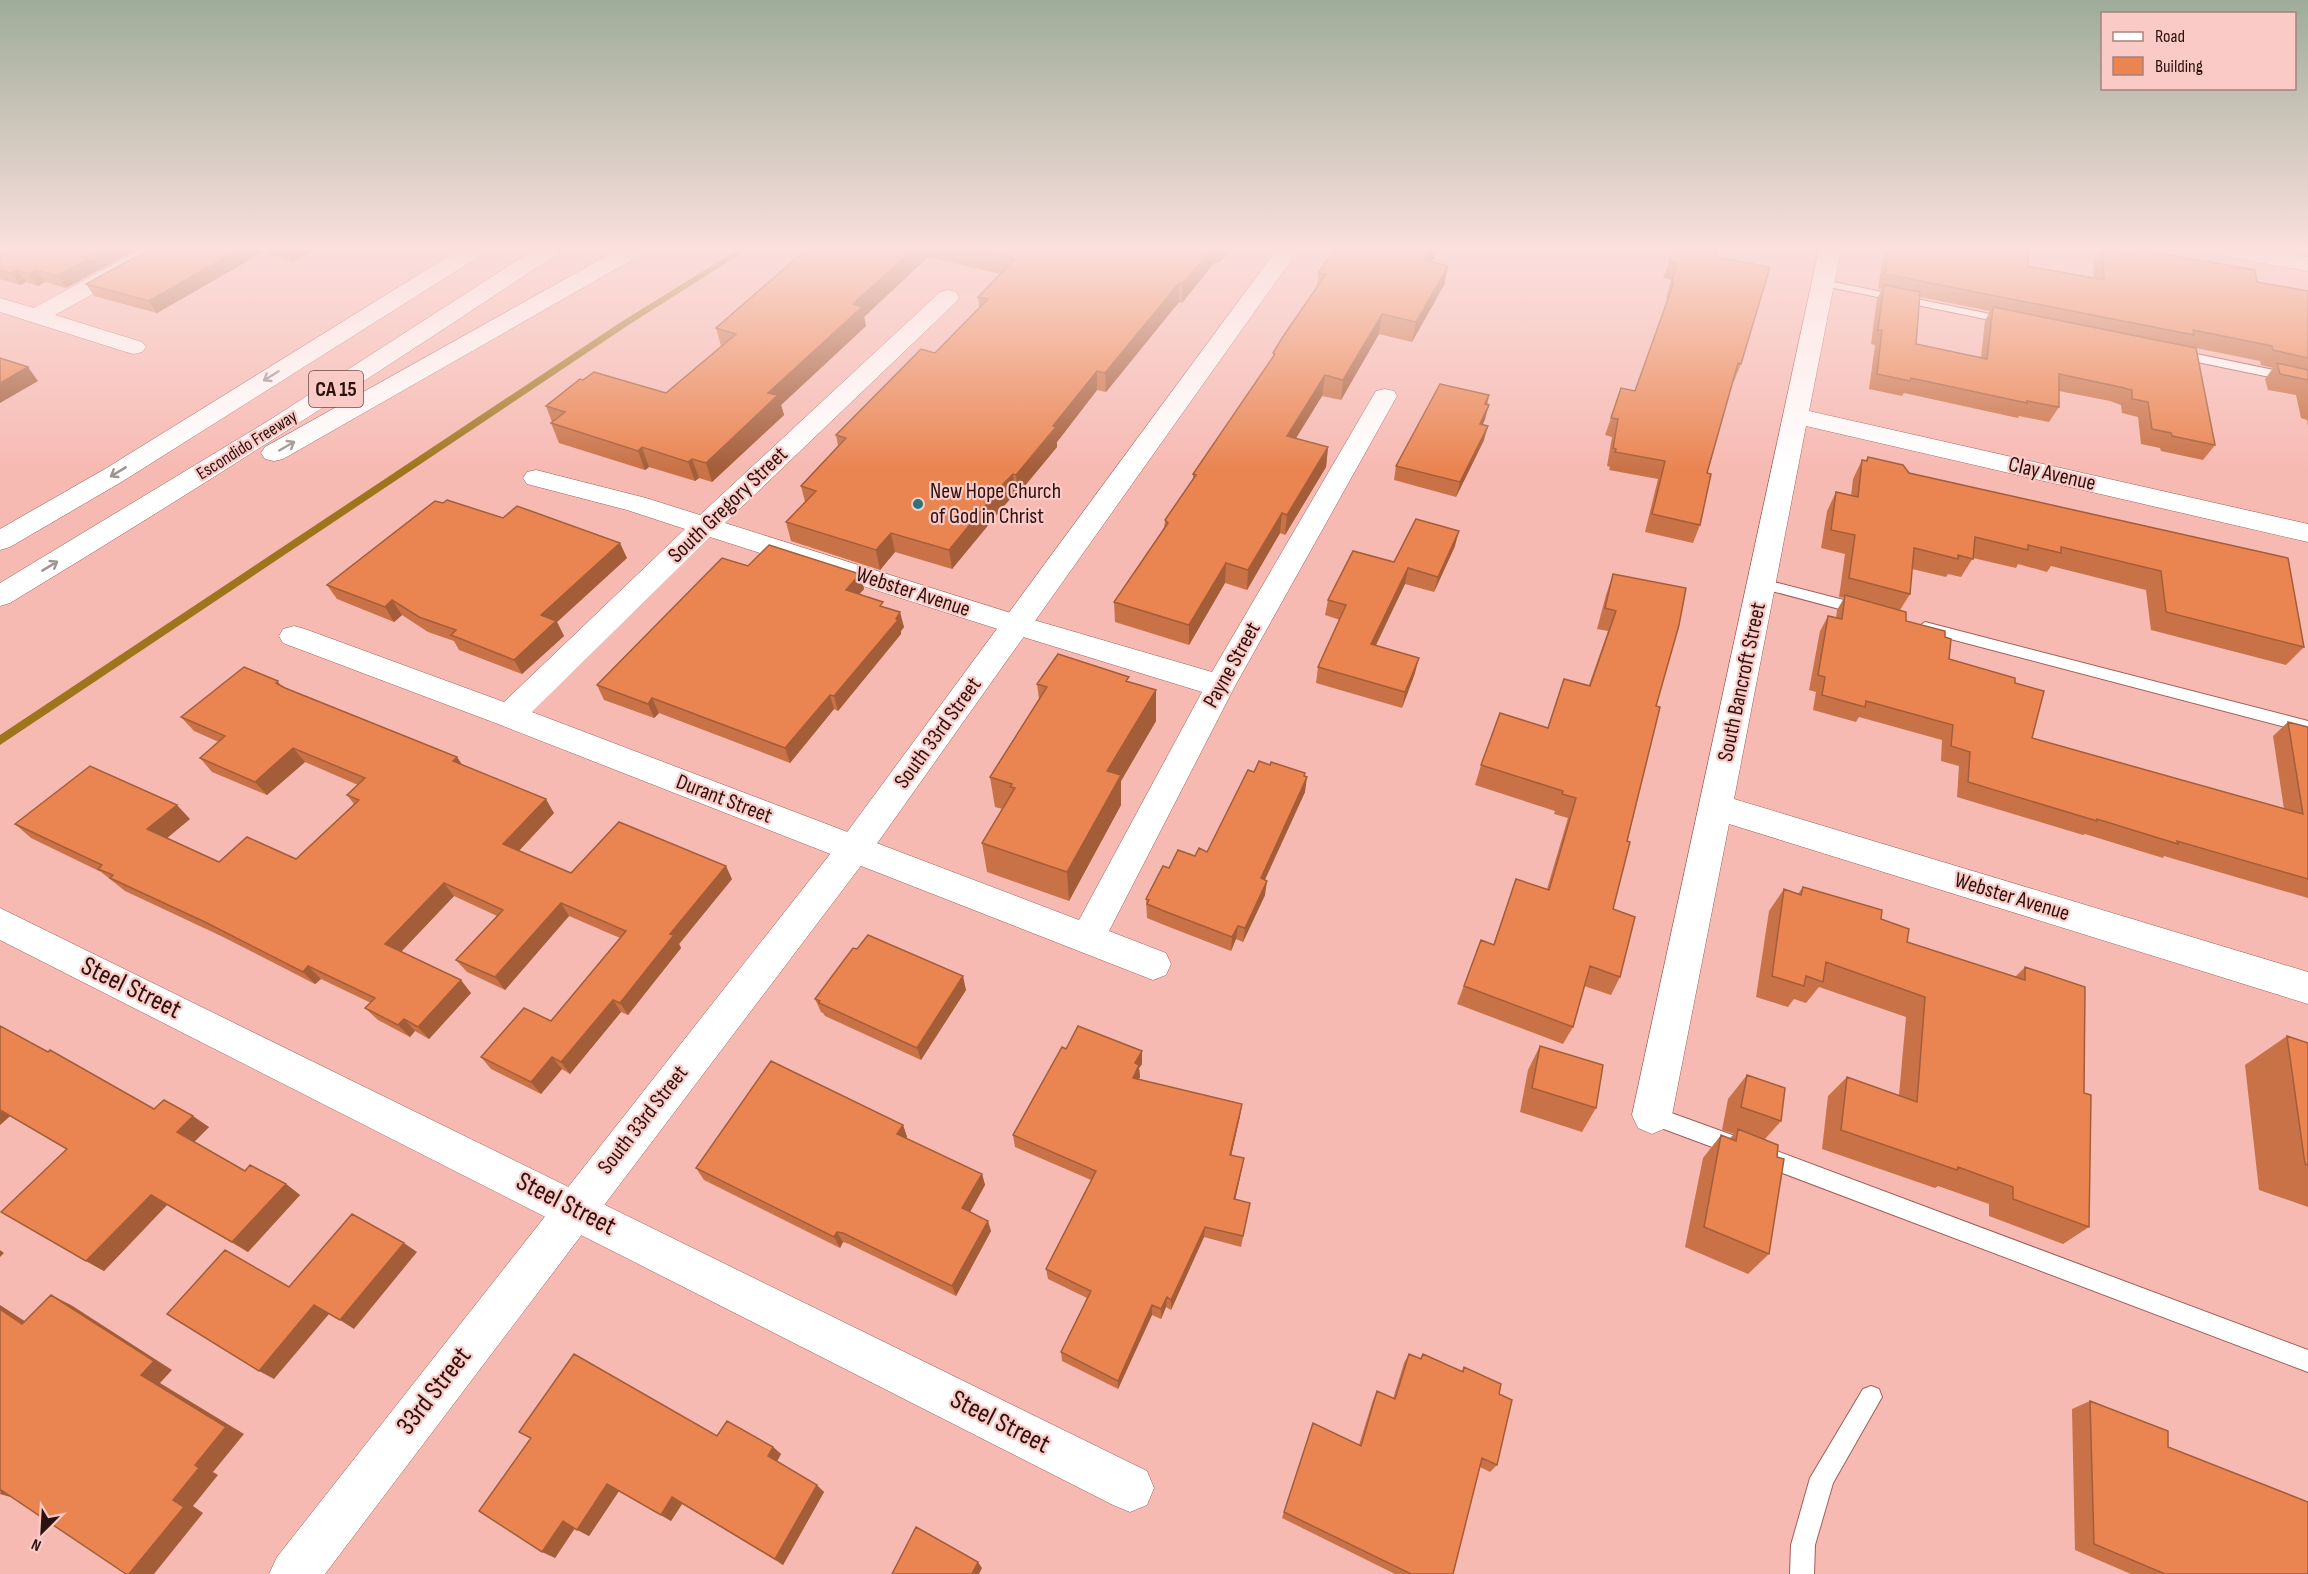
<svg xmlns="http://www.w3.org/2000/svg" width="2308" height="1574" font-family="'Sofia Sans Condensed',sans-serif">
<style>
.lines{fill:none;stroke-linecap:round;stroke-linejoin:round}
.stream{fill:#9e751d;fill-rule:evenodd}
.service-casing{stroke:#a25e58;stroke-width:2}
.minor-casing{stroke:#a25e58;stroke-width:1}
.tertiary-casing{stroke:#a25e58;stroke-width:1}
.motorway-casing{stroke:#a25e58;stroke-width:1}
.service{fill:#fff;fill-rule:evenodd}
.minor{fill:#fff;fill-rule:evenodd}
.tertiary{fill:#fff;fill-rule:evenodd}
.motorway{fill:#fff;fill-rule:evenodd}
.wall{fill:#c97247;fill-rule:evenodd}
.shaded-wall{fill:#a45d39}
.building{fill:#ea8552;stroke:#a45d39;stroke-width:1.5}
.oneway{stroke:#a09493}
.poi-dot{fill:#2b747c;stroke:#facbc6;stroke-width:2}
.labels{text-anchor:middle;dominant-baseline:central;stroke-width:4.5;stroke-linejoin:round;paint-order:stroke}
.far-street-label{font-size:18px;fill:#2c110f;stroke:#facbc6}
.shield{fill:#facbc6;stroke:#6a4946;stroke-width:1.5}
.shield-label{font-size:21px;font-weight:bold;fill:#2c110f}
.street-label{font-size:22px;fill:#2c110f;stroke:#facbc6}
.poi-label{font-size:22px;fill:#2c110f;stroke:#facbc6;text-anchor:start}
.near-street-label{font-size:27px;fill:#2c110f;stroke:#facbc6}
</style>
<rect width="100%" height="100%" fill="#f7bab3"/>
<g class="lines">
<path class="stream" d="M739,249H748L627,326L0,745V735L621,322Z"/>
<g class="service-casing">
<path id="service" d="M1823,280L2010,318L2016,321L2010,324L1819,285V281Z
M2177,350L2308,377V385L2173,357V351Z
M1762,579L1867,606L1869,610L1862,615L1757,587L1755,584Z
M1925,622L2308,721V733L1920,631L1918,627Z
M1652,1106L1746,1140L1749,1147L1746,1154L1739,1157L1645,1122L1642,1115L1645,1108Z
M1763,1146L2308,1350V1372L1756,1163L1753,1156L1756,1149Z
M1871,1386L1879,1389L1882,1397L1833,1483L1815,1545L1814,1574H1790L1791,1545L1810,1478L1863,1389Z"/>
</g>
<g class="minor-casing">
<path id="minor" d="M141,249H168L165,254L55,315L142,342L146,347L142,352L134,354L126,352L0,312V298L34,308Z
M1819,249H1841L1809,411L2308,524V542L1806,426L1734,799L2308,972V1004L1729,824L1672,1115L1666,1128L1652,1134L1638,1128L1632,1115Z
M2214,249H2260L2308,257V271L2225,256L2217,254Z
M948,290L956,292L959,297L956,302L725,523L1027,618L1212,672L1373,396L1376,391L1385,389L1394,391L1397,396L1235,686L1109,931L1166,953L1171,964L1166,975L1153,980L1140,975L498,724L283,643L279,636L283,629L294,626L305,629L504,702L685,529L627,510L527,484L523,478L527,472L536,470L646,498L700,515L940,292ZM710,537L1007,632L1202,692L1079,920L532,712Z
M0,908L1147,1471L1154,1488L1147,1505L1130,1512L1113,1505L0,940Z"/>
</g>
<g class="tertiary-casing">
<path id="tertiary" d="M1277,249H1299L866,859L325,1574H269L277,1557L842,839Z"/>
</g>
<g class="motorway-casing">
<path id="motorway" d="M460,249H486L483,254L123,481L10,547L0,550V529L105,469Z
M535,249H560L557,254C377,374 195,491 10,603L0,606V583L268,421Z
M619,249H645L642,254L283,459L274,461L265,459L261,453L265,447Z"/>
</g>
<use href="#service" class="service"/>
<use href="#minor" class="minor"/>
<use href="#tertiary" class="tertiary"/>
<use href="#motorway" class="motorway"/>
</g>
<path class="wall" d="M0,249H137L66,288L45,282L38,286L26,282L20,285L0,279Z
M150,249H315L293,262L261,253L157,313L94,296L86,284Z
M807,249H1233L1220,262L1214,263L1182,303L1179,302L1106,392L1097,390L1057,442V447L1018,494L1015,493L1006,503L952,569L895,552L880,570L791,541L786,522L805,502L801,486L838,446L836,435L935,353L979,308L978,297L1000,274L928,257L864,317L866,326L781,405L784,415L712,482L699,478L695,481L649,467L645,470L559,443L551,423L552,422L546,406L666,393L721,346L716,328Z
M1335,249H1437V253L1431,262L1448,266L1444,285L1412,342L1379,334L1341,400L1322,396L1296,438L1328,447L1326,467L1285,535L1280,533L1247,590L1225,583L1189,645L1115,622L1114,602L1164,528L1165,520L1193,479V474L1273,358V353L1317,288L1318,273Z
M1674,249L1715,257L1741,364L1734,381H1733L1707,473L1700,525L1693,543L1645,532L1658,479L1609,470L1610,467L1607,466L1612,437L1605,435L1611,418L1635,391L1668,300L1666,299L1671,280L1663,278Z
M1886,249H2029L2028,266L2094,279L2093,263L2102,249L2130,253L2133,249L2257,282L2308,291V426L2307,420L2301,418L2296,395L2268,390L2265,379L2273,368L2261,365L2260,361L2196,348L2215,445L2203,460L2161,451L2160,448L2141,444L2138,417L2122,413L2121,405L2110,401L2059,391V407L2049,422L2019,416L2018,418L1904,393L1902,396L1869,389L1875,345L1871,344L1877,299L1882,289H1878L1883,256ZM1920,297L1990,311L1985,321L1981,358L1916,344Z
M1489,395L1485,419L1483,424L1484,440L1456,497L1394,480L1396,466Z
M1868,457L1909,473L2288,558L2304,647L2286,665L2151,630L2146,590L2051,566L2047,572L2018,564L2016,568L1973,558L1961,577L1948,574L1946,577L1912,569L1910,594L1900,610L1906,621L1945,637L1949,659L2015,683L2032,738L2284,809L2273,736L2288,722L2308,727V898L2164,856L2163,858L2085,834L2083,835L1957,797L1959,766L1941,761L1942,740L1859,717L1856,722L1813,710L1816,692L1809,690L1820,631L1828,616L1836,618L1837,610L1844,598L1839,597L1845,554L1821,548L1827,511L1836,492L1851,496L1853,479L1862,460L1865,461Z
M1455,546L1434,592L1405,584L1375,645L1415,673L1402,708L1316,683L1318,667L1340,620L1325,615L1328,600L1394,562Z
M627,558L557,622L564,636L522,674L459,650L454,641L428,632L402,615L394,622L337,599L327,585Z
M748,566L860,574L864,589L859,594L884,607L904,627L901,631V634L838,711L834,709L790,763L659,713L654,718L604,700L597,685Z
M1613,574L1656,706L1613,909L1620,977L1611,995L1584,986L1573,1027L1563,1044L1457,1004L1481,940L1493,945L1516,879L1547,889L1568,818L1554,814L1555,811L1475,785L1481,765L1548,728L1564,679L1589,685L1608,631L1597,629L1606,595Z
M278,681L281,686L457,757L462,765L554,813L519,851L571,873L732,879L679,944L681,948L628,1015L621,1012L570,1074L562,1069L541,1094L491,1069L481,1057L551,1021L620,938L569,916L505,990L467,972L456,960L497,916L454,896L401,952L471,993L429,1039L415,1031L410,1037L378,1020L365,1008L371,1003L321,979L315,984L221,936L125,891L101,872L31,838L15,824L190,819L167,838L219,862L296,859L354,804L347,795L358,785L305,762L267,795L212,772L200,758L219,742L194,731L181,717Z
M1129,681L1156,721L1121,781V805L1069,901L987,872L982,843L1003,809L995,807L990,777L1039,699L1037,684Z
M1254,772L1305,777V792L1265,880V895L1243,942L1236,939L1231,951L1164,925L1147,918L1146,899L1169,868L1195,856L1207,852Z
M1803,887L1881,919L1907,942L2015,977L2025,967L2084,1093L2089,1227L2063,1244L1989,1216V1204L1938,1186L1935,1188L1822,1149L1828,1096L1847,1077L1899,1095L1906,1017L1819,987L1806,1003L1794,999L1788,1007L1756,997L1769,911L1784,889L1798,894Z
M966,990L921,1060L825,1016L823,1013L821,1012L815,999Z
M0,1026L154,1109L209,1127L194,1142L245,1171L286,1184L300,1195L248,1252L167,1205L104,1271L86,1261L66,1149L10,1116L0,1125Z
M2287,1036L2308,1043V1207L2259,1190L2245,1065Z
M1540,1046L1596,1108L1582,1132L1520,1112L1528,1070Z
M1066,1049L1142,1051V1064L1139,1068L1140,1077L1139,1079L1240,1116L1231,1155L1244,1158L1235,1199L1248,1214L1241,1247L1204,1237L1171,1310L1166,1307L1161,1319L1152,1315L1118,1389L1062,1361L1061,1352L1087,1298L1048,1279L1046,1269L1091,1180L1015,1147L1013,1135Z
M1747,1075L1781,1121L1765,1139L1769,1254L1748,1274L1685,1247L1703,1158L1721,1135L1730,1138L1734,1134L1722,1130L1728,1099Z
M903,1125L907,1137L906,1139L982,1174L985,1185L970,1212L991,1231L956,1296L849,1244L843,1242L840,1248L704,1180L696,1168Z
M1409,1354L1420,1359L1423,1354L1462,1371L1464,1367L1499,1394L1497,1465L1490,1472L1480,1467L1453,1574H1395L1282,1518L1313,1423L1359,1445L1373,1400L1377,1391L1393,1399L1404,1363Z
M2090,1401L2168,1447L2308,1574H2131L2075,1550L2072,1409Z
M519,1432L717,1436L773,1447L781,1454L777,1461L824,1492L783,1565L682,1504L671,1521L619,1491L589,1536L575,1528L555,1558L531,1439Z"/>
<path class="shaded-wall" d="M107,249H137L66,288L57,276Z
M240,249H258L261,253L157,313L149,301Z
M288,249H315L293,262L286,250Z
M914,249H927L928,257L864,317L866,326L781,405L784,415L712,482L706,463L768,393L853,304Z
M1212,249H1233L1220,262L1214,263L1182,303V284Z
M1431,249H1437V253L1420,280L1424,260Z
M1448,266L1444,285L1412,342L1416,322Z
M17,270L26,282L20,285L11,273Z
M36,270L45,282L38,286L29,274Z
M1179,283V302L1106,392L1105,373Z
M1382,314L1379,334L1341,400L1343,380Z
M28,367L38,381L0,403V383Z
M1097,371V390L1057,442V447L1018,494L1016,475L1053,426Z
M1325,375L1322,396L1285,456L1287,436Z
M1489,405L1485,419L1477,438L1480,424Z
M1488,426L1484,440L1456,497L1460,482Z
M642,447L649,467L645,470L638,451Z
M1328,447L1326,467L1285,535L1287,515Z
M692,459L699,478L695,481L688,462Z
M1013,474L1015,493L952,569L949,550Z
M1282,513L1280,533L1247,590L1248,570Z
M1459,531L1455,546L1434,592L1438,577Z
M891,533L895,552L880,570L876,550Z
M620,543L627,558L557,622L564,636L522,674L514,660L541,615Z
M1226,563L1225,583L1189,645V625Z
M1408,568L1405,584L1369,660L1371,644Z
M860,574L864,589L850,605L846,590Z
M392,600L402,615L394,622L385,607Z
M900,612L904,627L901,631V634L838,711L834,696Z
M1419,658L1415,673L1402,708L1405,692Z
M1156,690V721L1121,781V805L1069,901L1067,872L1107,771Z
M830,695L834,709L790,763L785,748Z
M652,698L659,713L654,718L648,704Z
M293,748L305,762L267,795L255,782Z
M457,757L466,771L453,761Z
M1305,773L1304,784L1307,777L1305,792L1259,892L1261,878Z
M546,799L554,813L512,858L503,844Z
M177,805L190,819L161,843L147,829Z
M726,866L732,879L679,944L681,948L628,1015L620,1003L670,934Z
M1267,881L1265,895L1243,942L1245,928Z
M444,883L454,896L396,957L385,944Z
M561,903L569,916L505,990L495,977Z
M1238,926L1236,939L1231,951L1232,937Z
M308,966L321,979L315,984L303,972Z
M963,976L966,990L921,1060L917,1048Z
M461,980L471,993L429,1039L418,1027Z
M613,1000L621,1012L570,1074L561,1062Z
M404,1019L415,1031L410,1037L398,1025Z
M1142,1051V1064L1139,1068L1140,1077L1133,1090V1078L1135,1063Z
M552,1057L562,1069L541,1094L531,1082Z
M1242,1104L1240,1116L1229,1166L1230,1155Z
M0,1111L10,1116L0,1125Z
M193,1116L209,1127L193,1143L177,1132Z
M903,1125L907,1137L901,1146L897,1134Z
M1244,1158L1242,1169L1233,1210L1234,1199Z
M982,1174L985,1185L966,1219L962,1208Z
M286,1184L300,1195L248,1252L232,1242Z
M151,1195L167,1205L104,1271L86,1261Z
M988,1221L991,1231L956,1296L952,1286Z
M1205,1227L1204,1237L1171,1310V1300Z
M837,1232L843,1242L840,1248L834,1237Z
M404,1243L417,1252L354,1329L340,1320Z
M0,1250L4,1253L0,1257Z
M51,1295L71,1305L172,1370L160,1383L244,1434L213,1472L218,1475L193,1506L203,1513L154,1574H129L173,1500L141,1375Z
M1167,1297L1166,1307L1161,1319V1309Z
M0,1305L43,1333L22,1324L0,1309Z
M314,1305L329,1314L274,1379L259,1371Z
M1152,1305V1315L1118,1389V1381Z
M773,1447L781,1454L776,1463L768,1456Z
M607,1484L619,1491L589,1536L577,1530Z
M817,1485L824,1492L783,1565L775,1559Z
M1,1490L21,1500L0,1494Z
M672,1497L682,1504L671,1521L661,1515Z
M563,1521L575,1528L555,1558L542,1552Z
M978,1562L982,1568L979,1574H972Z"/>
<path class="building" d="M0,249H107L57,276L36,270L29,274L17,270L11,273L0,270Z
M150,249H240L149,301L86,284Z
M807,249H914L853,304L862,307L768,393L778,395L706,463L692,459L688,462L642,447L638,451L551,423L565,412L546,406L580,379L583,380L594,372L666,393L736,334L716,328Z
M969,249H1212L1182,284L1179,283L1105,373L1097,371L1053,426L1056,427L1016,475L1013,474L1004,483L949,550L891,533L876,550L786,522L816,491L801,486L846,438L836,435L921,349L935,353L988,299L978,297L1015,259Z
M1335,249H1431L1424,260L1448,266L1416,322L1382,314L1343,380L1325,375L1287,436L1328,447L1287,515L1282,513L1248,570L1226,563L1189,625L1114,602L1168,523L1165,520L1196,475L1193,474L1275,354L1273,353L1282,338L1326,274L1318,273Z
M1674,249H1717L1715,257L1770,267L1741,364L1738,363L1707,473L1711,474L1700,525L1652,514L1665,461L1615,452L1616,449L1613,448L1618,419L1611,418L1621,388L1635,391L1674,282H1672L1677,263L1669,261Z
M1889,249H2029L2028,266L2104,280L2102,249L2133,254V249H2136L2255,270L2257,282L2308,291V358L2273,350L2272,346L2193,330L2194,335L1885,274Z
M1884,285L1920,292L1916,344L1987,359L1993,307L2196,348L2215,445L2172,436L2171,433L2152,429L2148,402L2132,399V390L2120,387L2059,374V407L2027,401V403L1911,378L1910,381L1877,374L1882,330H1878Z
M0,358L28,367L0,383Z
M2277,363L2308,370V380L2280,374Z
M1440,384L1489,395L1485,404L1489,405L1480,424L1488,426L1460,482L1396,466Z
M1868,457L1903,465L1909,473L2288,558L2304,647L2166,612L2161,571L2061,547V553L2028,545V550L1975,537L1973,559L1958,555V559L1914,548L1910,594L1849,578L1855,535L1831,530L1836,492L1858,497L1862,460L1867,461Z
M447,500L503,518L517,506L620,543L541,615L556,621L514,660L451,635L456,630L419,617L392,600L385,607L327,585L435,501L443,503Z
M1416,519L1459,531L1438,577L1408,568L1371,644L1419,658L1405,692L1318,667L1346,605L1328,600L1353,551L1394,562Z
M769,545L860,574L846,590L883,602L880,606L900,612L896,619L898,620L834,696L830,695L785,748L652,698L648,704L597,685L722,558L748,566Z
M1613,574L1686,588L1679,625L1656,706L1660,707L1627,841L1630,842L1613,909L1635,917L1620,977L1590,966L1573,1027L1464,986L1481,940L1494,945L1516,879L1549,890L1576,798L1562,794L1563,791L1481,765L1500,713L1548,728L1564,679L1590,686L1616,611L1605,608Z
M1845,595L1906,612V621L1945,631V637L1951,639L1949,659L2015,678V683L2044,691L2032,738L2303,814L2288,722L2308,727V879L2177,841L2178,844L2097,819V821L1968,782L1970,752L1951,746L1953,725L1866,701L1865,707L1822,695L1825,677L1818,675L1828,616L1842,619Z
M1058,654L1129,677L1126,681L1156,690L1107,771L1121,775L1067,872L982,843L1015,788L1010,787L1012,784L990,777L1047,687L1037,684Z
M244,667L278,681L276,683L285,688L457,757L453,761L546,799L503,844L571,873L619,822L726,866L670,934L674,935L620,1003L613,1000L561,1062L552,1057L531,1082L481,1057L524,1008L551,1021L626,931L561,903L495,977L456,960L503,910L444,883L385,944L461,980L418,1027L404,1019L398,1025L365,1008L375,998L308,966L303,972L207,923L110,878L113,875L98,869L102,865L15,824L90,766L177,805L147,829L219,862L247,837L296,859L359,800L347,795L365,778L293,748L255,782L200,758L225,736L181,717Z
M1259,761L1270,765L1271,762L1305,773L1304,776L1307,777L1261,878L1267,881L1245,928L1238,926L1232,937L1164,911L1147,904L1149,900L1146,899L1163,866L1169,868L1178,850L1195,856L1199,848L1207,852L1248,770L1254,772Z
M1803,887L1882,910L1881,919L1909,929L1907,942L2025,980V967L2085,987L2084,1093L2091,1095L2089,1227L2013,1199V1187L1958,1167L1957,1170L1841,1130L1847,1077L1917,1102L1925,997L1826,962L1823,982L1806,976L1804,986L1772,976L1784,889L1801,895Z
M868,935L963,976L917,1048L819,1003L820,1001L815,999L853,948L857,949Z
M0,1026L48,1052L50,1050L154,1109L164,1100L193,1116L177,1132L245,1171L250,1165L286,1184L232,1242L151,1195L86,1261L1,1212L67,1149L0,1110Z
M1078,1026L1142,1051L1135,1063L1139,1065L1133,1078L1242,1104L1230,1155L1244,1158L1234,1199L1250,1203L1243,1236L1205,1227L1171,1300L1167,1297L1161,1309L1152,1305L1118,1381L1061,1352L1091,1291L1046,1269L1096,1171L1013,1135L1062,1047L1066,1049Z
M2287,1036L2308,1043V1165L2305,1164Z
M1540,1046L1603,1065L1596,1108L1532,1088Z
M771,1061L903,1125L897,1134L982,1174L962,1208L988,1221L952,1286L843,1233L837,1232L834,1237L696,1168Z
M1747,1075L1785,1088L1781,1121L1741,1107Z
M1738,1129L1778,1145L1777,1157L1784,1159L1769,1254L1704,1227L1721,1135L1736,1141Z
M352,1214L404,1243L340,1320L314,1305L259,1371L167,1314L225,1250L289,1287Z
M51,1295L154,1361L141,1375L226,1427L195,1465L199,1468L173,1500L184,1507L129,1574H126L1,1490L0,1491V1309L22,1324Z
M574,1354L717,1436L727,1421L773,1447L768,1456L817,1485L775,1559L672,1497L661,1515L607,1484L577,1530L563,1521L542,1552L479,1511L531,1438L519,1432Z
M1409,1354L1421,1359L1423,1354L1463,1372L1464,1367L1501,1384L1499,1394L1512,1400L1497,1465L1482,1458L1453,1574H1411L1284,1512L1313,1423L1361,1446L1377,1391L1395,1399Z
M2090,1401L2168,1431V1447L2308,1502V1574H2165L2094,1544Z
M916,1527L978,1562L972,1574H892Z"/>
<defs><path id="oneway-shaft" d="M-6 0H5M1.5-3L5.5 0L1.5 3" fill="none" stroke-width="1.6" stroke-linecap="round" stroke-linejoin="round" transform="scale(1.5)"/></defs>
<g class="oneway">
<use href="#oneway-shaft" transform="translate(271 376) rotate(148)"/>
<use href="#oneway-shaft" transform="translate(287 446) rotate(-30)"/>
<use href="#oneway-shaft" transform="translate(118 472) rotate(149)"/>
<use href="#oneway-shaft" transform="translate(50 566) rotate(-31)"/>
</g>
<linearGradient id="sky" x2="0" y2="1"><stop stop-color="#9eac99"/><stop offset="0.53" stop-color="#fbe0dd"/><stop offset="1" stop-color="#fbe0dd" stop-opacity="0"/></linearGradient>
<rect width="2308" height="469" fill="url(#sky)"/>
<circle class="poi-dot" cx="918" cy="504" r="6"/>
<g class="labels">
<g class="far-street-label">
<text transform="translate(247 445) rotate(-32)">Escondido Freeway</text>
</g>
<rect class="shield" x="309" y="371" width="54" height="36" rx="4.5"/>
<g class="shield-label">
<text x="336" y="389">CA 15</text>
</g>
<g class="street-label">
<text transform="translate(2052 474) rotate(13)">Clay Avenue</text>
<text transform="translate(728 505) rotate(-44)">South Gregory Street</text>
<text transform="translate(913 592) rotate(18)">Webster Avenue</text>
<text transform="translate(1232 665) rotate(-61)">Payne Street</text>
<text transform="translate(1742 682) rotate(-78)">South Bancroft Street</text>
<text transform="translate(938 733) rotate(-54)">South 33rd Street</text>
<text transform="translate(724 799) rotate(21)">Durant Street</text>
<text transform="translate(2012 897) rotate(17)">Webster Avenue</text>
<text transform="translate(643 1120) rotate(-52)">South 33rd Street</text>
</g>
<g class="poi-label">
<text x="930" y="491">New Hope Church<tspan x="930" dy="25">of God in Christ</tspan></text>
</g>
<g class="near-street-label">
<text transform="translate(131 988) rotate(26)">Steel Street</text>
<text transform="translate(566 1204) rotate(27)">Steel Street</text>
<text transform="translate(434 1391) rotate(-52)">33rd Street</text>
<text transform="translate(1000 1422) rotate(27)">Steel Street</text>
</g>
</g>
<rect x="2101" y="12" width="195" height="78" fill="#facbc6" stroke="#a8817d" stroke-width="1.5"/>
<rect x="2113" y="32" width="30" height="9" fill="#ffffff" stroke="#a8817d" stroke-width="1.5"/>
<text x="2155" y="42" font-size="18" fill="#2c110f">Road</text>
<rect x="2113" y="57" width="30" height="18" fill="#ea8552" stroke="#a8817d" stroke-width="1.5"/>
<text x="2155" y="72" font-size="18" fill="#2c110f">Building</text>
<g transform="translate(42 1532) rotate(204)" stroke="#facbc6" stroke-width="4.5" paint-order="stroke">
<path d="M0-4.5L10 22L0 15L-10 22Z" fill="#2c110f"/>
<text y="-9" font-size="16" font-weight="bold" text-anchor="middle" fill="#2c110f">N</text>
</g>
</svg>
